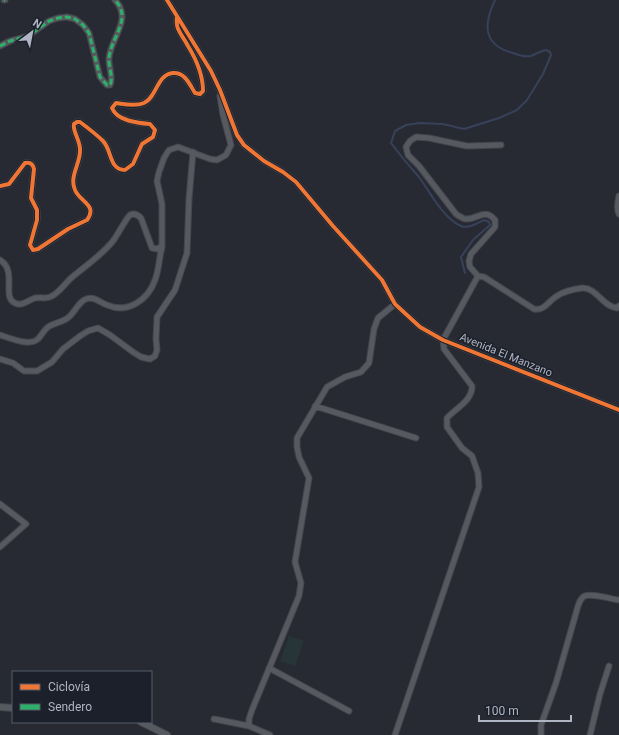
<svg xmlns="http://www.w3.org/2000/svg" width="619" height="735" font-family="Roboto,sans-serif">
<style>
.garden{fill:#273539}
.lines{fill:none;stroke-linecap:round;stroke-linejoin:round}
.stream{stroke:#37425a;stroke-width:2}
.minor-casing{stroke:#44464c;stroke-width:7}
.tertiary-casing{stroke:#44464c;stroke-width:8}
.minor{stroke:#565960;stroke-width:5}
.tertiary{stroke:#565960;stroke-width:6}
.quiet{stroke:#2db169;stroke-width:3;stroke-dasharray:6 3;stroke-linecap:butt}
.cycleway-casing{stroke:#1b202b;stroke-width:6}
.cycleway{stroke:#f07635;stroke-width:4}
.labels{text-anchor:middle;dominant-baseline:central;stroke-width:3;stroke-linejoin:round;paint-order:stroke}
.street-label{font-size:11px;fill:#b0b5c3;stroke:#1b202b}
</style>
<rect width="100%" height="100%" fill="#272a32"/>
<path class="garden" d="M289,636L304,641L295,666L280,661Z"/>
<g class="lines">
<path class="stream" d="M465,273L461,257L473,240L490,225L489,222L484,220C478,223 468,229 461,226C443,218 430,192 419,177C409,166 400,155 391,143L395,131L406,125L420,123L443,124L464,129L499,118L517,110L527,100L543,74L551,55L550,52L546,50C541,51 536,54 531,56C526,57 518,55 513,53C483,45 483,25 495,0"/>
<g class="minor-casing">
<path id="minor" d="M4,0H5
M167,0L211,71L220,90L237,135L244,145L264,161L283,172L296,182L333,226L382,280L395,304L420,327L443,340L619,410
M0,46L10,41L28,36L49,21L58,18L67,17L75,19L83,25L89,33L100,77L107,85H110C114,78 108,66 109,58C111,37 133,19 115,0
M501,145L467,146L429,138L416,137L410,141L406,147L408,155L419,166L456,214C459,216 462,218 465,219C478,220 484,207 495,220V227L471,254L469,261L470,267L478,276L484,277L534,309C545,311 548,301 557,296C563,292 575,289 582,288C596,287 603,307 617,308L619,306
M0,186L9,184L25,163C30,162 33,164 34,169L31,198L37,210V220L30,245L33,250L38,249L68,229L87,220C98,205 80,202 75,190C69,177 80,164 80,151C81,141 72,131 74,124L77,122H80C88,128 96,134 103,141C112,150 109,170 125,170L133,164L142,144L153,137L155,130L150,124C138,123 117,121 112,108L116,103C124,104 135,107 144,103C157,97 157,74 173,73C185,72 190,85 195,93L200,94L203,91C203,74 196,59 188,46C182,34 175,30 177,17
M619,196C618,201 616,209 619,214
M0,260C18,271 1,297 15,303C22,307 28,300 35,298C40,297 45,299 50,297C58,294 64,285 70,279C85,266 101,256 113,241C117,236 127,217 130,215C134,213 138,215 141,218L152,248L157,249L162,246V204L157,181L159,172L164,158L169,150L178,147L210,159L217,160L226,155L231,145L223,115L220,96
M0,335C10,338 29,347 38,339C42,335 44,330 48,327C55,322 63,323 70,316C75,311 78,304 84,300C93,295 99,302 107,305C128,314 148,300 155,280C159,270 159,258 162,247
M0,359L13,363L24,371H37L52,362L63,349L80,336L88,331L98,328L110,335L133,352L141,357L150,359L155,356L157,350L156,339L157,317L175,290L187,253L189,199L193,152
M315,406L416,438
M0,504L26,524L0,547
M269,668L349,711
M214,719L249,726L270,735
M249,726V719L252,710L299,596L301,583L295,562L309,478L299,457L297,447V438L327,387L345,377L361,372L369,363L374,329L378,318L395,304
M395,735L479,487L478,473L472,456L462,448L447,427V418C455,409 473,400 472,386L444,349L443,340L478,276
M541,735V725L556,683L578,606C579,603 581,599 583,597C590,592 610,599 619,600
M590,735L600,694L609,666"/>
</g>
<g class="tertiary-casing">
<path id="tertiary" d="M0,707L13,708
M141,722L167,735"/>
</g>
<use href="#minor" class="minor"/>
<use href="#tertiary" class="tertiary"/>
<path class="quiet" d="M4,0H5
M0,46L10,41L28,36L49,21L58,18L67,17L75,19L83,25L89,33L100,77L107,85H110C114,78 108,66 109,58C111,37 133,19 115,0"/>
<g class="cycleway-casing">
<path id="cycleway" d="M167,0L211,71L220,90L237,135L244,145L264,161L283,172L296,182L333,226L382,280L395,304L420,327L443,340L619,410
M0,186L9,184L25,163C30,162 33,164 34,169L31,198L37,210V220L30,245L33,250L38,249L68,229L87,220C98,205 80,202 75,190C69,177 80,164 80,151C81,141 72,131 74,124L77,122H80C88,128 96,134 103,141C112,150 109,170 125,170L133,164L142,144L153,137L155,130L150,124C138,123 117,121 112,108L116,103C124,104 135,107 144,103C157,97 157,74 173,73C185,72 190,85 195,93L200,94L203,91C203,74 196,59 188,46C182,34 175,30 177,17"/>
</g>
<use href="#cycleway" class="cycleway"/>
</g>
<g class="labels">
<g class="street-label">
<text transform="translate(506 355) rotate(22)">Avenida El Manzano</text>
</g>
</g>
<rect x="12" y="671" width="140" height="52" fill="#1b202b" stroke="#575c68"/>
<rect x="20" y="684" width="20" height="6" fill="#f07635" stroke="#575c68"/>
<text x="48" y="691" font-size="12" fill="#b0b5c3">Ciclovía</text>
<rect x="20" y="704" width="20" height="6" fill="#2db169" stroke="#575c68"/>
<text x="48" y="711" font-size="12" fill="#b0b5c3">Sendero</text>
<g transform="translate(32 32) rotate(32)" stroke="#1b202b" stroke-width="3" paint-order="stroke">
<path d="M0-3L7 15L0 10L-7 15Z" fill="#b0b5c3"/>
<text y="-6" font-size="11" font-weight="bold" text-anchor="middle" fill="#b0b5c3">N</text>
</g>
<path d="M479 715v6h92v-6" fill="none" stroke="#b0b5c3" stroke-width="2"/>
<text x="485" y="715" font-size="12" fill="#b0b5c3" stroke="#1b202b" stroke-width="3" paint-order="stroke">100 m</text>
</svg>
